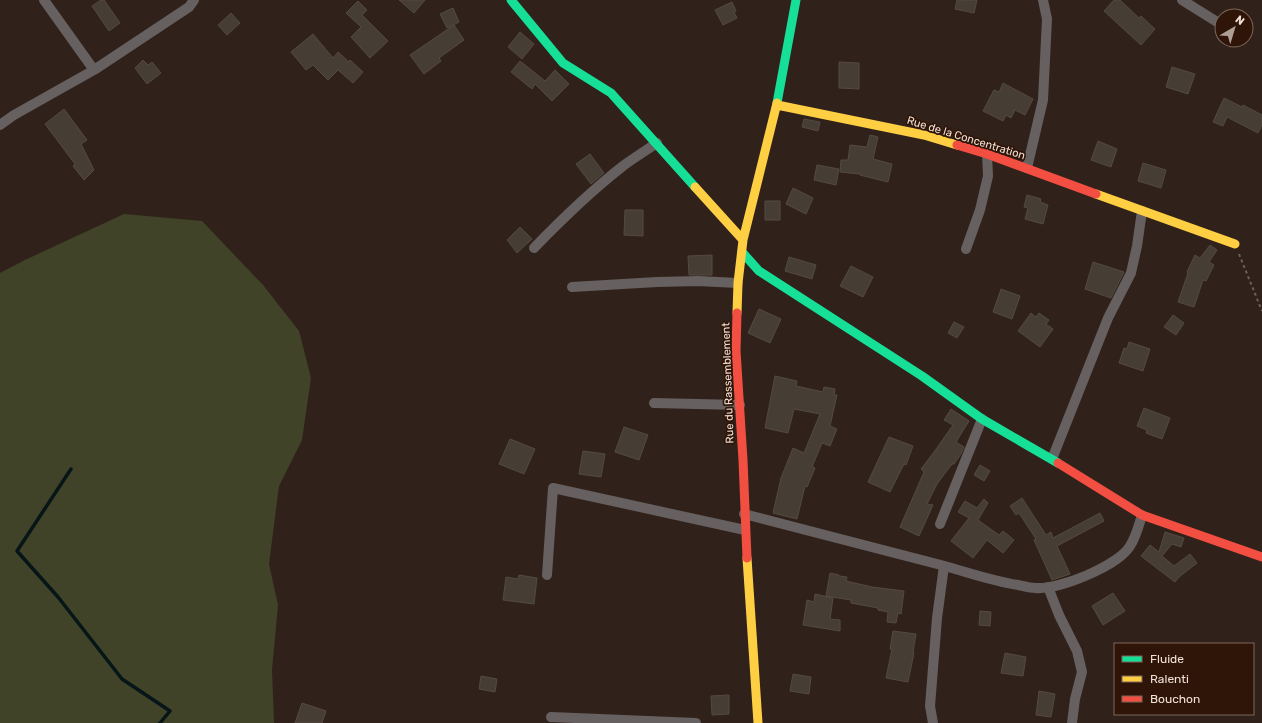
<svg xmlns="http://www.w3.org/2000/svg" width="1262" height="723" font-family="Rubik,sans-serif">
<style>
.green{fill:#404327}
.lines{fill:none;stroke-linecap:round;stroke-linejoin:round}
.stream{stroke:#051518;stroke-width:3.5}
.building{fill:#463d34;stroke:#544a41}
.path{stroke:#68605d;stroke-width:2;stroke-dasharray:3 3;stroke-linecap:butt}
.street{stroke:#666060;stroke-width:10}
.fast{stroke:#16e098;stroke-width:9}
.slow{stroke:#ffcf43;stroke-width:9}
.jam{stroke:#f24e42;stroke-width:9}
.labels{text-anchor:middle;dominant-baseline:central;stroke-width:3.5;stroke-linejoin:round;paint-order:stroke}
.street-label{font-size:11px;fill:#f3e0d7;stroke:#2f1508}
</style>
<rect width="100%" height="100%" fill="#30221a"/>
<path class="green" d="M124,214L202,221L263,285L299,331L311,378L302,440L279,486L269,564L278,605L272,670L274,723H0V273L25,260Z"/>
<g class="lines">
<path class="stream" d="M71,469L17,551L58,597L122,679L170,711L160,723"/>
</g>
<path class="building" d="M101,0H104L120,23L109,31L92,6Z
M399,0H425L414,13Z
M957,0H977L974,13L955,9Z
M1114,0H1120L1139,18L1141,16L1155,29L1141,45L1104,11Z
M358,1L367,10L362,15L388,41L370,58L351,37L361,27L346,13Z
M732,2L736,11L734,12L737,18L723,25L715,10Z
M453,8L459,22L447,28L440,14Z
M231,13L240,23L227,35L218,25Z
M454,25L464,40L439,58L441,61L424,74L410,55Z
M520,32L534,44L522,59L508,47Z
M313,34L333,58L338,52L349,62L350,60L363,72L353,83L338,70L328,80L313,65L306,70L291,52Z
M143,60L148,65L152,62L161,73L147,84L135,68Z
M520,61L545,81L555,70L569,84L552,101L535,84L532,89L511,72Z
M839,62L859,63V89L839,88Z
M1172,67L1195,74L1188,94L1166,87Z
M1003,83L1033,99L1025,115L1015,110L1011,118L1006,115L1003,121L983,111L994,90L999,92Z
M1224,98L1242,107L1243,105L1262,115V125L1258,133L1227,117L1223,126L1213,122Z
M64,109L87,140L81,144L94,170L84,180L73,166L75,164L45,124Z
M804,119L820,122L818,131L802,127Z
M870,135L878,137L873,159L892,164L888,182L860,175V174L840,172L841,160H848L850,145L867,147Z
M1098,141L1117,149L1111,167L1091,160Z
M590,154L604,173L591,184L576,164Z
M1143,163L1166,170L1161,188L1138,181Z
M817,165L839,169L836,185L814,180Z
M793,188L813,198L806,214L786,204Z
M1027,195L1041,199L1040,202L1048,205L1043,224L1025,219L1028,208L1024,207Z
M765,201H780V220H765Z
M625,210H643V236L624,235Z
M520,227L532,239L517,253L507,240Z
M1210,245L1217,250L1209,262L1214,265L1206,281L1203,280L1194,307L1178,302L1188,273L1187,272L1195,255L1200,258Z
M712,255V275H689L688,256Z
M789,257L816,265L812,279L785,271Z
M1093,262L1124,272L1111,298L1085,289Z
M851,266L873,277L863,297L840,286Z
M1001,289L1020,296L1012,319L993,312Z
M759,309L781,319L770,343L748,333Z
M1031,313L1036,317L1039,313L1049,320L1046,324L1053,329L1040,347L1018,331Z
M1173,315L1184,323L1176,335L1164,327Z
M954,322L964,327L957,338L948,333Z
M1129,342L1150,349L1143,371L1119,363L1124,348L1127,349Z
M775,376L797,381L796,386L823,392L824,387L835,389L834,395H837L830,426L837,429L830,446L822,443L812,467L815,468L807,487L805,486L797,519L773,513L781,478L793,448L804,453L820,414L794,409L788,433L765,428Z
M1144,408L1170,418L1162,439L1146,433L1147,430L1137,426Z
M951,409L969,421L956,442L964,447L961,454L954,464H952L937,484L927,504L933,505L919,536L900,527L924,472L921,469L934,452L953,425L944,420Z
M624,427L648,435L639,460L615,452Z
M889,437L913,446L906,465L904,464L890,492L868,482Z
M510,439L535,449L524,474L499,464Z
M583,451L605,454L601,477L579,474Z
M980,465L990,471L984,481L974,475Z
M1022,498L1046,535L1051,532L1053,538L1100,513L1104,521L1057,546L1070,574L1052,580L1034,540L1036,539L1019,513L1016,515L1010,506Z
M984,499L988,503L978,520L999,535L1003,531L1014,540L1003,553L987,540L973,558L951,541L969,518L958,512L965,501L977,508Z
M1165,532L1184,538L1181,547L1172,544L1162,556L1174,566L1190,554L1197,563L1179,577L1175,582L1141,556L1150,545L1159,552Z
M830,573L839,575V576L847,577L846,581L872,587L904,591L901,614L898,613L896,623L887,622L888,612L878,610V608L851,603V600L826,596Z
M519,575L537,578L534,604L503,600L506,577L518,579Z
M1113,593L1125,611L1103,625L1092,606Z
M815,594L833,598L830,619L840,620V631L803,625L807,600L814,602Z
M980,611L991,612L990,626L979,625Z
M893,631L916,634L913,652L914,653L908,682L886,678L892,649H890Z
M1005,653L1026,657L1023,676L1001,673Z
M793,674L811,677L809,694L790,691Z
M481,676L497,679L495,692L479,689Z
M1039,691L1055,694L1051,717L1036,715Z
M729,695V714L712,715L711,696Z
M302,703L326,711L322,723H295Z"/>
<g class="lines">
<path class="path" d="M1239,254L1262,311"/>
<path class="street" d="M44,0L94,70
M1182,0L1222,25
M0,125L14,115L94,70L189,7L194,0
M1027,168L1043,100L1047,19L1043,0
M534,248C562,219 591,191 623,166C634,158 645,151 657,143
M966,249L980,210L988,176L987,154
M572,287L657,282L698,281L738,283
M654,403L740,405
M1052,459L1108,318L1131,273L1137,246L1142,211
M744,514C810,531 875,548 941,565C967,572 991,581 1018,585C1023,586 1030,588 1035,588C1059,590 1118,566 1130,546C1136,537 1139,525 1142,515
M940,524L982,419
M547,575L553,488L745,530
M1048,587L1059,615L1077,651L1082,672L1075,699L1072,723
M551,717L696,723
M933,723L930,706L937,618L944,566"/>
<path class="fast" d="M511,0L563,63L611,93L695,187
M777,103L796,0
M742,252L759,271L922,376L982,419L1058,463"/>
<path class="slow" d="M777,105L924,135L957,145
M695,187L743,240
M1096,194L1235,244
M737,313L738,283L743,240L777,103
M747,558L758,723"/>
<path class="jam" d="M957,145L987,154L1096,194
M737,313L736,351L743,460L747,558
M1058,463L1142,515L1262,557"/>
</g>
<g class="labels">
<g class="street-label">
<text transform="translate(966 138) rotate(17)">Rue de la Concentration</text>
<text transform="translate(728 383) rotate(-92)">Rue du Rassemblement</text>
</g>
</g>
<rect x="1114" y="643" width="140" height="72" fill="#2f1508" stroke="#7d665b"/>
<rect x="1122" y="656" width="20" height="6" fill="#16e098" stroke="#7d665b"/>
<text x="1150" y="663" font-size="12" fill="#f3e0d7">Fluide</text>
<rect x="1122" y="676" width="20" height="6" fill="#ffcf43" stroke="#7d665b"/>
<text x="1150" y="683" font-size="12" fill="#f3e0d7">Ralenti</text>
<rect x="1122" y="696" width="20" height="6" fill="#f24e42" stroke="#7d665b"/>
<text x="1150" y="703" font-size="12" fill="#f3e0d7">Bouchon</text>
<g transform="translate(1234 28) rotate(38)"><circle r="19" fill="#2f1508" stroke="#7d665b"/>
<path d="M0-3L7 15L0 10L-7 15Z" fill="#af9e95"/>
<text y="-6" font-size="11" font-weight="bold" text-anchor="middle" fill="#f3e0d7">N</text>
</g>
</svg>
